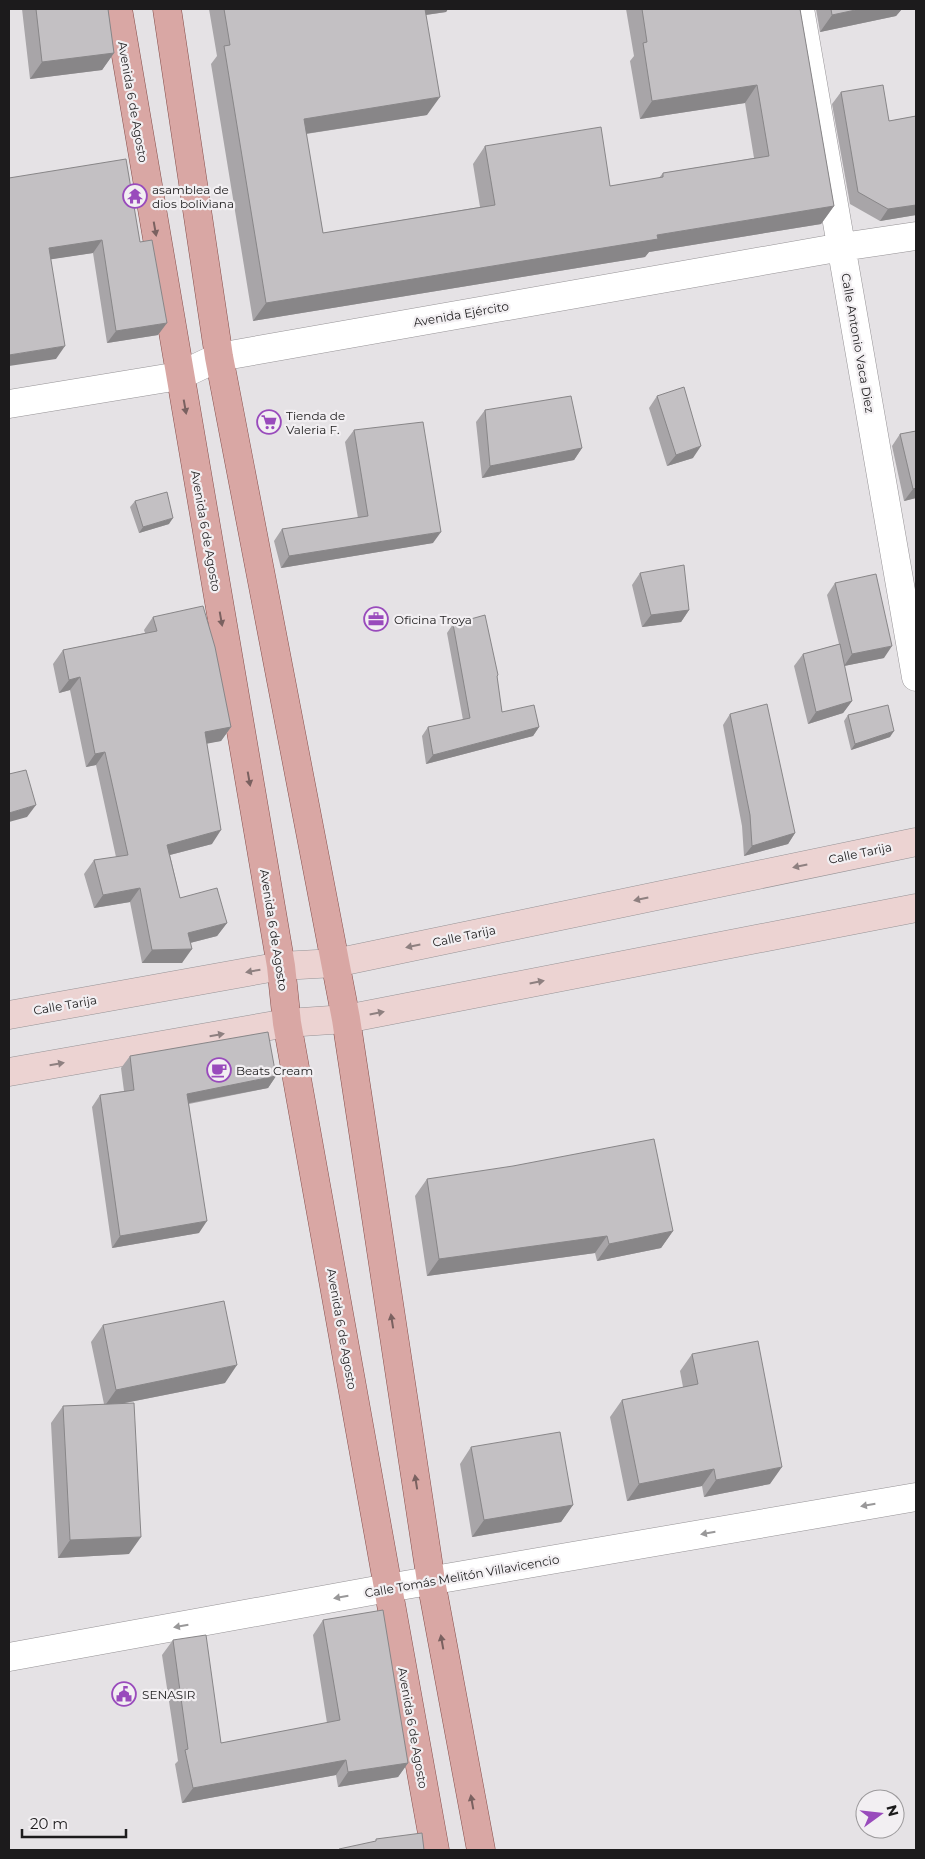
<svg xmlns="http://www.w3.org/2000/svg" width="925" height="1859" font-family="Montserrat,sans-serif">
<style>
.lines{fill:none;stroke-linecap:round;stroke-linejoin:round}
.street-casing{stroke:#969396;stroke-width:29}
.secondary-casing{stroke:#969396;stroke-width:29}
.primary-casing{stroke:#87504d;stroke-width:29}
.street{stroke:#fff;stroke-width:28}
.secondary{stroke:#ecd3d2;stroke-width:28}
.primary{stroke:#d9a7a4;stroke-width:28}
.wall{fill:#a8a5a8}
.shaded-wall{fill:#888688}
.building{fill:#c3c0c3;stroke:#888688}
.oneway{fill:#7a6160}
.oneway2{fill:#8e8080}
.oneway3{fill:#999899}
.labels{text-anchor:middle;dominant-baseline:central;stroke-width:4.5;stroke-linejoin:round;paint-order:stroke}
.street-label{font-size:12px;fill:#1c1b1c;stroke:#f2eff2}
.poi-label{font-size:12px;fill:#1c1b1c;stroke:#f2eff2;text-anchor:start}
</style>
<rect width="100%" height="100%" fill="#e5e2e5"/>
<g class="lines">
<g class="street-casing">
<path id="street" d="M800,9L916,677
M9,404L179,376L219,357L842,247L916,236
M9,1657L388,1588L916,1497"/>
</g>
<g class="secondary-casing">
<path id="secondary" d="M9,1015L281,966L335,963L916,842
M9,1072L287,1023L346,1019L916,908"/>
</g>
<g class="primary-casing">
<path id="primary" d="M118,9L281,966L287,1023L435,1850
M167,9L219,357L346,1019L431,1581L481,1850"/>
</g>
<use href="#street" class="street"/>
<use href="#secondary" class="secondary"/>
<use href="#primary" class="primary"/>
</g>
<path class="wall" d="M22,9H108L114,53L102,70L30,79Z
M209,9H448L446,12L426,15L427,115L306,134L323,233L480,207L473,164L485,146L610,186L659,178L663,173L754,158L745,103L640,119L630,61L634,56L626,9H800L834,206L821,224L649,252L645,257L253,321L211,64L217,56Z
M816,9H902L896,16L820,32Z
M841,92L889,121L916,116V215L880,221L850,204L832,104Z
M9,178L140,242L158,335L107,343L93,253L51,259L56,359Z
M657,396L693,458L667,466L649,408Z
M485,410L582,448L574,460L482,478L476,422Z
M354,430L433,543L281,568L274,541L282,529L358,518L345,442Z
M916,431V498L904,501L892,446L900,434Z
M135,501L169,524L139,533L130,507Z
M640,573L689,610L681,622L642,627L632,585Z
M835,583L884,658L844,666L852,701L843,713L808,724L794,666L803,654L839,644L827,595Z
M153,617L231,727L221,741L207,743L212,844L170,855L180,898L227,923L217,936L190,943L182,963H142L130,902L94,908L84,874L94,860L116,857L96,765L86,767L70,690L59,693L53,664L63,650L145,633L144,630Z
M453,624L498,675L497,677L502,712L539,727L533,736L426,764L422,736L428,727L463,720L447,633Z
M730,714L795,833L788,844L744,856L742,826L723,725Z
M848,715L890,737L851,750L844,721Z
M130,1056L276,1076L268,1088L189,1104L199,1233L112,1248L92,1107L100,1095L124,1091L121,1068Z
M427,1179L673,1231L661,1248L597,1261L595,1253L427,1276L415,1196Z
M103,1325L225,1383L120,1404L129,1554L58,1558L51,1423L63,1406L104,1404L91,1342Z
M692,1354L770,1484L704,1497L702,1486L627,1501L610,1417L622,1400L683,1387L680,1371Z
M471,1447L573,1505L561,1522L472,1537L460,1464Z
M323,1620L408,1763L398,1777L338,1787L336,1775L182,1803L175,1764L178,1761L162,1655L173,1640L221,1743L327,1723L313,1635Z"/>
<path class="shaded-wall" d="M417,9H448L446,12L411,17Z
M860,9H902L896,16L820,32L832,15Z
M114,53L102,70L30,79L42,62Z
M757,85L745,103L640,119L652,101Z
M440,97L427,115L291,136L304,119Z
M916,205V215L880,221L888,209Z
M834,206L821,224L649,252L645,257L253,321L266,303L657,235Z
M102,240L93,253L40,261L49,248Z
M167,323L158,335L107,343L116,331Z
M65,346L56,359L9,366V355Z
M701,446L693,458L667,466L676,455Z
M582,448L574,460L482,478L490,466Z
M916,488V498L904,501L913,489Z
M173,518L169,524L139,533L143,527Z
M441,532L433,543L281,568L289,556Z
M689,610L681,622L642,627L651,615Z
M892,646L884,658L844,666L852,654Z
M80,677L70,690L59,693L69,680Z
M852,701L843,713L808,724L816,712Z
M231,727L221,741L195,746L205,732Z
M539,727L533,736L426,764L433,755Z
M894,731L890,737L851,750L855,744Z
M105,752L96,765L86,767L95,754Z
M36,805L27,817L9,822V813Z
M221,830L212,844L158,858L167,845Z
M795,833L788,844L744,856L752,846Z
M140,888L130,902L94,908L103,895Z
M227,923L217,936L178,946L188,933Z
M192,949L182,963H142L152,950Z
M276,1076L268,1088L179,1105L187,1094Z
M207,1221L199,1233L112,1248L120,1236Z
M673,1231L661,1248L597,1261L609,1244Z
M607,1236L595,1253L427,1276L439,1259Z
M237,1365L225,1383L104,1407L116,1390Z
M782,1467L770,1484L704,1497L716,1480Z
M714,1469L702,1486L627,1501L639,1484Z
M573,1505L561,1522L472,1537L484,1520Z
M141,1537L129,1554L58,1558L70,1540Z
M346,1760L336,1775L182,1803L193,1788Z
M408,1763L398,1777L338,1787L348,1772Z"/>
<path class="building" d="M36,9H108L114,53L42,62Z
M224,9H425L440,97L304,119L323,233L495,205L485,146L601,127L610,186L663,177V173L769,156L757,85L652,101L643,43L647,42L642,9H800L834,206L657,235L658,239L266,303L224,46L230,45Z
M831,9H860L832,15Z
M883,85L889,121L916,116V205L888,209L858,192L841,92Z
M126,159L140,242L152,240L167,323L116,331L102,240L49,248L65,346L9,355V178Z
M684,387L701,446L676,455L657,396Z
M571,396L582,448L490,466L485,410Z
M423,422L441,532L289,556L282,529L368,516L354,430Z
M916,431V488L913,489L900,434Z
M167,492L173,518L143,527L135,501Z
M684,565L689,610L651,615L640,573Z
M876,574L892,646L852,654L835,583Z
M203,606L215,647L231,727L205,732L221,830L167,845L180,898L217,888L227,923L188,933L192,949L152,950L140,888L103,895L94,860L128,855L105,752L95,754L80,677L69,680L63,650L157,631L153,617Z
M485,615L498,675L497,676L502,712L534,705L539,727L433,755L428,727L470,718L453,624Z
M840,644L852,701L816,712L803,654Z
M767,704L795,833L752,846L750,815L730,714Z
M888,705L894,731L855,744L848,715Z
M26,770L36,805L9,813V774Z
M268,1032L276,1076L187,1094L207,1221L120,1236L100,1095L134,1090L130,1056Z
M654,1139L673,1231L609,1244L607,1236L439,1259L427,1179L513,1166Z
M224,1301L237,1365L116,1390L103,1325Z
M758,1341L782,1467L716,1480L714,1469L639,1484L622,1400L698,1384L692,1354Z
M134,1403L141,1537L70,1540L63,1406Z
M560,1432L573,1505L484,1520L471,1447Z
M383,1610L408,1763L348,1772L346,1760L193,1788L185,1750L188,1749L173,1640L206,1635L221,1743L340,1720L323,1620Z
M422,1833L424,1850H339V1849L376,1841V1839Z"/>
<defs><path id="oneway-solid" d="M-6-.8H1V-3.2L6.5 0L1 3.2V.8H-6Z" transform="scale(1.25)"/></defs>
<g class="oneway">
<use href="#oneway-solid" transform="translate(155 229) rotate(80)"/>
<use href="#oneway-solid" transform="translate(185 407) rotate(80)"/>
<use href="#oneway-solid" transform="translate(221 619) rotate(80)"/>
<use href="#oneway-solid" transform="translate(249 779) rotate(80)"/>
<use href="#oneway-solid" transform="translate(392 1321) rotate(-99)"/>
<use href="#oneway-solid" transform="translate(416 1482) rotate(-99)"/>
<use href="#oneway-solid" transform="translate(442 1642) rotate(-100)"/>
<use href="#oneway-solid" transform="translate(472 1802) rotate(-100)"/>
</g>
<g class="oneway2">
<use href="#oneway-solid" transform="translate(800 866) rotate(168)"/>
<use href="#oneway-solid" transform="translate(641 899) rotate(168)"/>
<use href="#oneway-solid" transform="translate(413 946) rotate(168)"/>
<use href="#oneway-solid" transform="translate(253 971) rotate(170)"/>
<use href="#oneway-solid" transform="translate(537 982) rotate(-11)"/>
<use href="#oneway-solid" transform="translate(377 1013) rotate(-11)"/>
<use href="#oneway-solid" transform="translate(217 1035) rotate(-10)"/>
<use href="#oneway-solid" transform="translate(57 1064) rotate(-10)"/>
</g>
<g class="oneway3">
<use href="#oneway-solid" transform="translate(868 1505) rotate(170)"/>
<use href="#oneway-solid" transform="translate(708 1533) rotate(170)"/>
<use href="#oneway-solid" transform="translate(341 1597) rotate(170)"/>
<use href="#oneway-solid" transform="translate(181 1626) rotate(170)"/>
</g>
<defs>
<g id="temple-ring" transform="scale(1.25)"><circle r="9.5" fill="#f2eff2" stroke="#994bbc" stroke-width="1.5"/><path d="M0-6L5-2H3V0L6.5 2.5H4V6H1.5V3h-3V6H-4V2.5H-6.5L-3 0V-2H-5Z" fill="#994bbc"/></g>
<g id="supermarket-ring" transform="scale(1.25)"><circle r="9.5" fill="#f2eff2" stroke="#994bbc" stroke-width="1.5"/><path d="M-6-5.5h2.5l.6 2H6L4.5 2H-2.5L-4.4-4H-6ZM-1.5 3.2a1.3 1.3 0 1 0 .1 0ZM3 3.2a1.3 1.3 0 1 0 .1 0Z" fill="#994bbc"/></g>
<g id="office-ring" transform="scale(1.25)"><circle r="9.5" fill="#f2eff2" stroke="#994bbc" stroke-width="1.5"/><path d="M-6-3h4V-5.5h4V-3h4V5H-6ZM-1-4.5V-3h2v-1.5ZM-6 0V1H6V0Z" fill="#994bbc"/></g>
<g id="cafe-ring" transform="scale(1.25)"><circle r="9.5" fill="#f2eff2" stroke="#994bbc" stroke-width="1.5"/><path d="M-5.5-4.5H6V0H3Q3 3.5 0 3.5H-2.5Q-5.5 3.5-5.5 0ZM3-3.2v2h1.7v-2ZM-6 4.5H4V6H-6Z" fill="#994bbc"/></g>
<g id="civic-ring" transform="scale(1.25)"><circle r="9.5" fill="#f2eff2" stroke="#994bbc" stroke-width="1.5"/><path d="M-.6-6.5H3V-4.5H.6V-3L4-1V1h2V6H-6V1h2V-1L-.6-3ZM-1.2 2.5V6h2.4V2.5Z" fill="#994bbc"/></g>
</defs>
<g fill-rule="evenodd">
<use href="#temple-ring" x="135" y="196"/>
<use href="#supermarket-ring" x="269" y="422"/>
<use href="#office-ring" x="376" y="619"/>
<use href="#cafe-ring" x="219" y="1070"/>
<use href="#civic-ring" x="124" y="1694"/>
</g>
<g class="labels">
<g class="street-label">
<text transform="translate(133 102) rotate(80)">Avenida 6 de Agosto</text>
<text transform="translate(461 314) rotate(-10)">Avenida Ejército</text>
<text transform="translate(858 343) rotate(80)">Calle Antonio Vaca Diez</text>
<text transform="translate(206 531) rotate(80)">Avenida 6 de Agosto</text>
<text transform="translate(860 853) rotate(-12)">Calle Tarija</text>
<text transform="translate(274 930) rotate(81)">Avenida 6 de Agosto</text>
<text transform="translate(464 936) rotate(-12)">Calle Tarija</text>
<text transform="translate(65 1005) rotate(-10)">Calle Tarija</text>
<text transform="translate(342 1329) rotate(80)">Avenida 6 de Agosto</text>
<text transform="translate(462 1576) rotate(-10)">Calle Tomás Melitón Villavicencio</text>
<text transform="translate(413 1728) rotate(80)">Avenida 6 de Agosto</text>
</g>
<g class="poi-label">
<text x="152" y="189">asamblea de<tspan x="152" dy="14">dios boliviana</tspan></text>
<text x="286" y="415">Tienda de<tspan x="286" dy="14">Valeria F.</tspan></text>
<text x="394" y="619">Oficina Troya</text>
<text x="236" y="1070">Beats Cream</text>
<text x="142" y="1694">SENASIR</text>
</g>
</g>
<rect width="925" height="1859" fill="none" stroke="#1c1b1c" stroke-width="20"/>
<g transform="translate(880 1814) rotate(75)"><circle r="24" fill="#f2eff2" stroke="#9c9a9c"/>
<path d="M0-4L9 19L0 12L-9 19Z" fill="#994bbc"/>
<text y="-8" font-size="14" font-weight="bold" text-anchor="middle" fill="#1c1b1c">N</text>
</g>
<path d="M22 1829v8h104v-8" fill="none" stroke="#1c1b1c" stroke-width="2.5"/>
<text x="30" y="1829" font-size="15" fill="#1c1b1c" stroke="#f2eff2" stroke-width="4" paint-order="stroke">20 m</text>
</svg>
